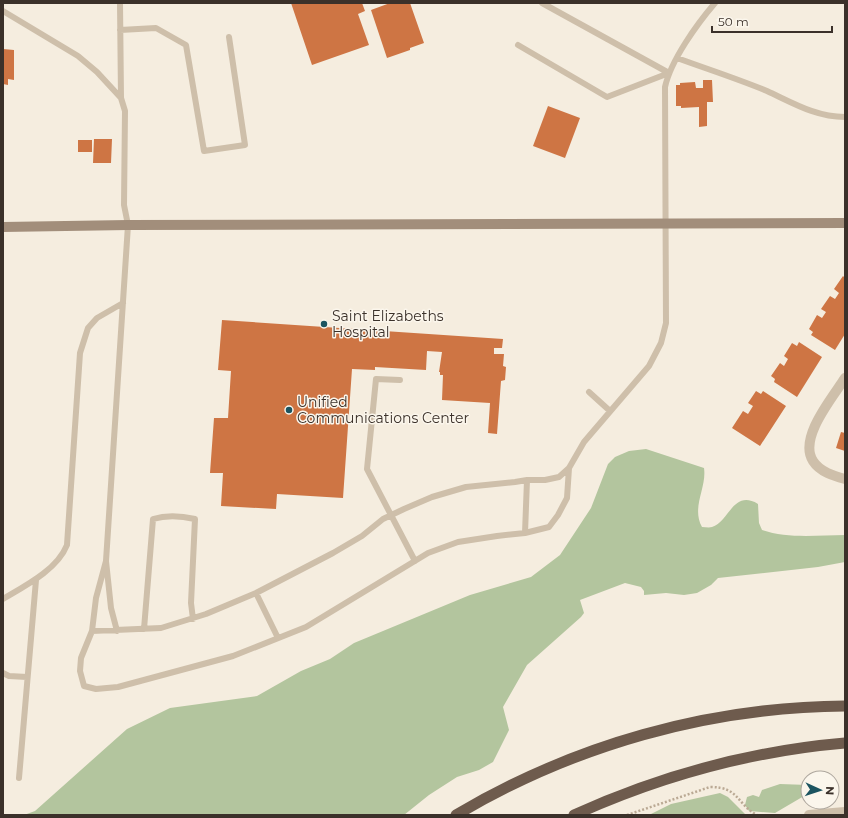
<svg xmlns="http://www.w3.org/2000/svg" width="848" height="818" font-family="Montserrat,sans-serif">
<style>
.green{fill:#b3c59e}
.building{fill:#ce7544}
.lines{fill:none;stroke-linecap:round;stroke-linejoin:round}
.path{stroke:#baa994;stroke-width:2.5;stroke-dasharray:2 2;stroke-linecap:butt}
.service{stroke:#cebfaa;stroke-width:6}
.minor{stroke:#cebfaa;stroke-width:10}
.secondary{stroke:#a28e7b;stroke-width:10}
.trunk{stroke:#6e5b4d;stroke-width:11}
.poi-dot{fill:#1c5460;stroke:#fbf6ec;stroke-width:1.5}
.labels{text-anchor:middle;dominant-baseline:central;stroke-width:3;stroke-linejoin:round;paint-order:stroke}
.poi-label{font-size:14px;fill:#3b312a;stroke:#fbf6ec;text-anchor:start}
</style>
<rect width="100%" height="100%" fill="#f5eddf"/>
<path class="green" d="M646,449L704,468C707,488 691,507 702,527C705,527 709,528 712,527C729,522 733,489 758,504L759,523L762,530C788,539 818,535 845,535V562L818,567L718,578L711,585L697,593L684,595L666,593L644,595V591L641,587L625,583L580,600L584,613L581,617L527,665L503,707L509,730L493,762L479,770L457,777L429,795L404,815H24L35,811L127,729L170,708L257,696L301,671L330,659L354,643L470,595L531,577L560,555L591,508L608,464L615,457L629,451Z
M780,784L808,785V795L804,796L775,813L749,811L745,805L747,797L753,795L759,797L762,790Z
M720,793L728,797L746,815H649L671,804Z"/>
<path class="building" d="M291,3H362L365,11L358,14L369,45L312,65Z
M390,3H410L424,43L410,48V50L387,58L371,10Z
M3,49L14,50V80L8,79V85L3,84Z
M703,80H712L713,102H707V126L699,127V107L681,108V106H676V85H680V83L695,82L696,88H703Z
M548,106L580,118L565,158L533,146Z
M94,139H112L111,163H93Z
M78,140H92V152H78Z
M843,276L845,278V334L835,350L811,335L813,332L809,329L817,315L822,318L826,312L821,309L830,296L835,299L839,293L834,289Z
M222,320L503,339L502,348H494V354H504L503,366L506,367L505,380L501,381L497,434L488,433L490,403L442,400L443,375H440V372H439L442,352L427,351L426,370L375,367V370L352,369L343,498L277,494L276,509L221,506L223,473H210L214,418H228L231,371L218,370Z
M799,342L822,357L797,397L774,382L775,379L771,376L780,363L784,366L788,359L784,356L792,343L797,346Z
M756,391L761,394L763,391L786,406L760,446L732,428L743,411L748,414L753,406L748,403Z
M841,432L845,433V451L836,448Z"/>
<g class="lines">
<path class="path" d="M627,815L710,787C740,787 736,804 757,815"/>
<path class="service" d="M120,3L121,98
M542,3L669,73
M3,11L78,56L97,72L121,98L125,111L124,205L128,225L106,561L111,608L117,631
M120,30L156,28L186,45L204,151L245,145L229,37
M518,45L607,97L669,73
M677,58C707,69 738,79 767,91C793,103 816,117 845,117
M400,380L376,379L367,469L415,561
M589,392L610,411
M527,480H545L559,477L569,468L584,442L649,366L661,343L666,323L665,87C671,60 697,24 715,3
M525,533L549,527L558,515L567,498L569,468
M256,593L278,638
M3,599C25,586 57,570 67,545L80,353L88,328L97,318L123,303
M144,629L153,519C166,515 182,516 195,519L191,603L193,619
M92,631L161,628L206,614L256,593L333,553L362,536L383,519L404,509L432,497L466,487L515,482L527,480L525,533L497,536L458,542L428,553L306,627L233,656L118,687L96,689L84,686L80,671L81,658L92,631L96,598L106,561
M3,673L9,676L27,677
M19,778L36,580"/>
<path class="minor" d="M845,378C833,397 798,438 813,461C820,472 834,476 845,479
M809,815L845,812"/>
<path class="secondary" d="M3,227L128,225L845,223"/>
<path class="trunk" d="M456,815C574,745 708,707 845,706
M574,815C660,776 751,751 845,743"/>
</g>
<g class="poi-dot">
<circle cx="324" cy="324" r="4"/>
<circle cx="289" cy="410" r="4"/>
</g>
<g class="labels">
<g class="poi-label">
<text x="332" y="316">Saint Elizabeths<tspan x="332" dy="16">Hospital</tspan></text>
<text x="297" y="402">Unified<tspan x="297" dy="16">Communications Center</tspan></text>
</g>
</g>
<rect width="848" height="818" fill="none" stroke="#3b312a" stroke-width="8"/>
<g transform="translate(820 790) rotate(93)"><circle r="19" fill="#fbf6ec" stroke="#aea79e"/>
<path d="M0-3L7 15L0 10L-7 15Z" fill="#1c5460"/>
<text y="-6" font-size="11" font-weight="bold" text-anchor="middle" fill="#3b312a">N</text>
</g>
<path d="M712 26v6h120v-6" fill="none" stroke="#3b312a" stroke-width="2"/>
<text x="718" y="26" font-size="12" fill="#3b312a" stroke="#fbf6ec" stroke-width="3" paint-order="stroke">50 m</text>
</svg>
